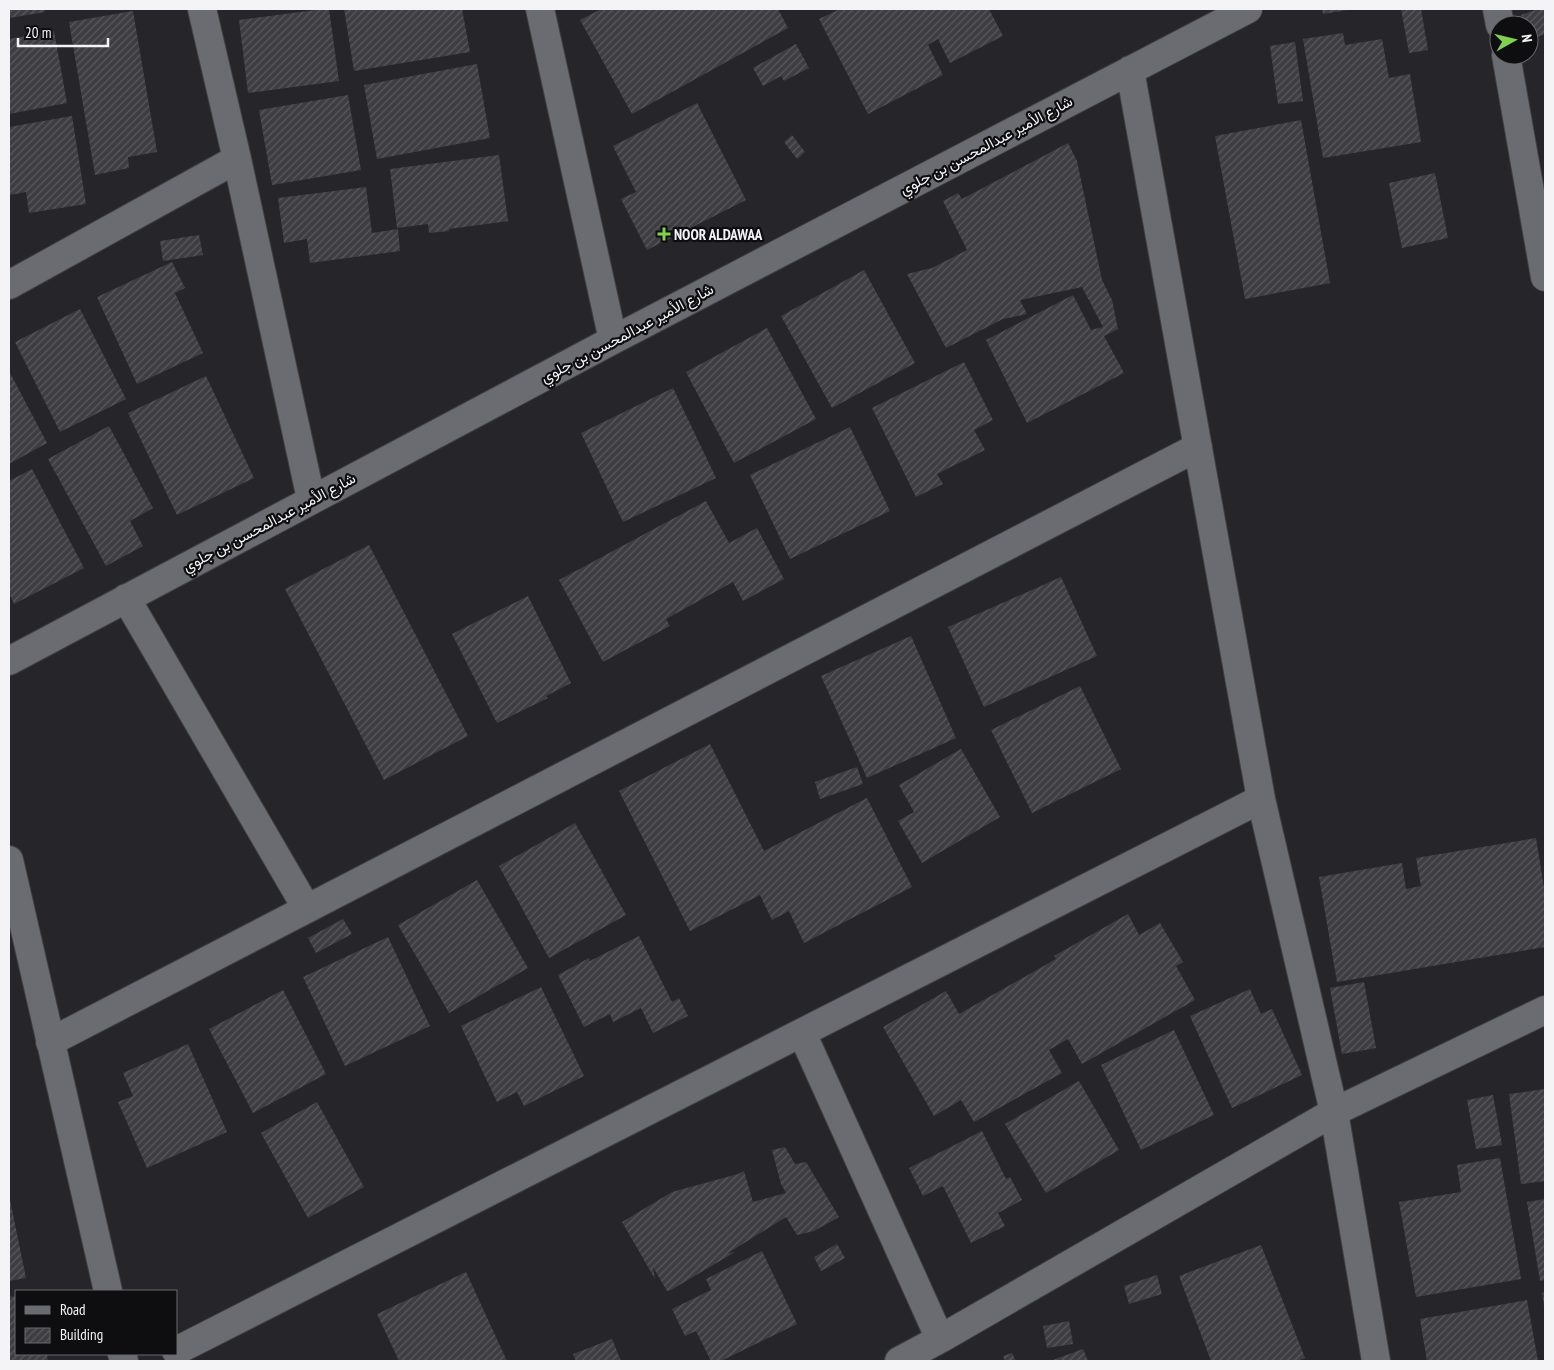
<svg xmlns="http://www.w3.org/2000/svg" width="1554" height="1370" font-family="'PT Sans Narrow',Vazirmatn,sans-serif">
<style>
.building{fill:url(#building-hatch)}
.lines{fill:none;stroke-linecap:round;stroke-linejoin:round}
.minor-casing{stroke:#414144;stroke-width:30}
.minor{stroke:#6b6c71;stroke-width:28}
.poi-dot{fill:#82d04f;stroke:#0e0e10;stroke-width:2}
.labels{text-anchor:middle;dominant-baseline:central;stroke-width:4.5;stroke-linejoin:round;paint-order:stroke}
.street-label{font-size:15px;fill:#f4f4f7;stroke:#0e0e10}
.poi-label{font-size:15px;font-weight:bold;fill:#f4f4f7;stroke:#0e0e10;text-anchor:start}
</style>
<defs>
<pattern id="building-hatch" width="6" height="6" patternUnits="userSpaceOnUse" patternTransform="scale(1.25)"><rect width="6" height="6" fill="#3d3d42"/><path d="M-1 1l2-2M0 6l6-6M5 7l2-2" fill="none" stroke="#5a5a5e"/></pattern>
</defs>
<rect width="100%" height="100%" fill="#25252a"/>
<path class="building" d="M9,9H44L45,12L9,18Z
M324,9H329L339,81L248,93L239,20Z
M344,9H462L470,52L354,71Z
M601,9H778L788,28L632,114L580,20Z
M840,9H989L1003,36L950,63L938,39L928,45L943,75L868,114L819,19Z
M1322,9H1348V10L1323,14Z
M1401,9H1421L1428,50L1409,53Z
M1538,9H1545V34L1530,40L1529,25H1525L1521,15Z
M133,11L157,152L128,157L129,168L95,175L69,22Z
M54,31L67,103L9,114V39Z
M1343,33L1345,45L1382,39L1389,78L1410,74L1421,142L1323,158L1303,39Z
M1295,42L1303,101L1278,104L1270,46Z
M796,44L809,68L784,81L781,76L763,86L753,68Z
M477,64L490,138L377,159L364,85Z
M348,95L361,170L272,185L259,110Z
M697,103L746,200L647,250L621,199L636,192L613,146Z
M72,116L86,204L29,213L26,192L10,195L9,185V127Z
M1301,120L1330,283L1245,299L1215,136Z
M792,135L805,152L797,159L784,142Z
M1068,143L1077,161L1102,280L1112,300L1118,329L1104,336L1124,373L1027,423L986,340L1073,295L1091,330L1103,327L1082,287L1020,300L1027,314L1003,319L946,348L907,274L932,268L967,250L943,201L958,193L962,199Z
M499,155L508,221L449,229V231L429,233L428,224L397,228L390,169Z
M1435,173L1448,238L1402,248L1389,183Z
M366,187L372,233L398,229L400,251L310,263L307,239L284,243L278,198Z
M199,235L203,255L163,261L160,241Z
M172,262L185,288L175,293L203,353L137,384L97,297Z
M864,270L915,363L832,408L781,316Z
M80,309L126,399L60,432L15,342Z
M767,328L816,419L734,463L686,372Z
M964,362L993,420L974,430L985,450L937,474L943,484L916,497L872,408Z
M9,371L47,443L9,464Z
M206,376L254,478L177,515L128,413Z
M673,388L716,478L623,522L581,433Z
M109,426L153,508L130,521L143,546L106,566L48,459Z
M850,427L890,511L790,559L750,475Z
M32,469L84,568L14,604L9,593V481Z
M706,501L729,543L757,528L784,579L743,601L733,582L666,619L670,626L603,662L559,580Z
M369,545L468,736L384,780L285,589Z
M1061,577L1097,656L984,707L948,627Z
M528,596L571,683L546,696L548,698L497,723L452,634Z
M911,636L956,738L867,778L821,676Z
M1080,686L1121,769L1032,813L991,730Z
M710,744L764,851L867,798L912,887L804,943L789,911L772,920L760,895L690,931L619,791Z
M961,749L1000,817L922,863L898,821L914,812L899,785Z
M857,767L863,784L820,799L815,782Z
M575,823L626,915L549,958L499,866Z
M1536,838L1545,894V947L1337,982L1319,877L1402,863L1406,889L1421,886L1416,858Z
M477,880L528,968L449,1013L398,925Z
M1128,914L1139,935L1160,923L1183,962L1176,966L1195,1000L1082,1064L1068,1039L1049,1050L1062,1073L974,1122L961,1100L934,1116L883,1027L946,991L959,1014L1056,959L1054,956Z
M343,919L352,934L316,953L308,938Z
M639,936L672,1002L679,998L688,1016L653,1033L641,1008L613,1022L610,1014L584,1027L558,975L589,958L590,961Z
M388,937L430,1026L345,1066L303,977Z
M1364,982L1376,1048L1342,1054L1330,988Z
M541,987L584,1076L524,1106L517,1092L497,1102L461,1026Z
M1250,989L1261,1014L1272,1009L1302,1075L1232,1108L1190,1016Z
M283,990L326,1074L253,1113L209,1029Z
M1174,1030L1214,1115L1141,1150L1101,1065Z
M188,1044L227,1132L147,1168L118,1102L133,1096L123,1073Z
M1079,1081L1119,1150L1046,1193L1005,1124Z
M1545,1089V1181L1521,1184L1509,1094Z
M1493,1095L1502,1145L1476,1149L1467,1100Z
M317,1102L364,1187L308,1218L261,1133Z
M982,1131L1006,1179L1010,1177L1022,1200L998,1213L1005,1226L971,1243L943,1186L923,1196L909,1168Z
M785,1147L795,1164L806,1162L839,1217L814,1231L797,1235L786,1217L728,1253L735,1252L671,1290L667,1291L653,1267L655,1279L622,1222L672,1192L738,1174L744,1171L753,1202L786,1193L781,1184L772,1150Z
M1500,1158L1521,1279L1416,1297L1399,1202L1461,1192L1457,1165Z
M9,1195L26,1278L9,1281Z
M1545,1199V1280L1540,1281L1527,1202Z
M837,1244L845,1258L821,1271L814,1257Z
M1261,1245L1305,1358L1297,1361H1211L1179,1276Z
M762,1251L797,1324L721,1361H711L696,1331L685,1336L672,1309L711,1290L706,1279Z
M466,1272L507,1361H399L377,1314Z
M1157,1275L1162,1294L1129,1304L1124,1286Z
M1545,1292V1307H1544L1542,1293Z
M16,1296V1354H47L48,1361H9V1297Z
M1527,1300L1538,1361H1427L1420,1319Z
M1069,1321L1073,1344L1047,1348L1043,1326Z
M612,1339L621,1361H576L573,1354Z
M1083,1349L1088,1361H1050Z
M1012,1353L1016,1361H1005L1003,1356Z"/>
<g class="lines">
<g class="minor-casing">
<path id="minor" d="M202,9L237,159L311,499
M540,9L613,340
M1497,9L1500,25
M1506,55L1545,277
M1130,70L1261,799L1334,1112L1376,1361
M9,285L237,159
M126,598L307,909
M9,661L613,340L1248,9
M9,860L108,1291
M802,1033L940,1339
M50,1042L1198,447
M176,1351L1261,799
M122,1354L124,1361
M899,1361L940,1339L1334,1112L1545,1010"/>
</g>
<use href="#minor" class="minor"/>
</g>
<path class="poi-dot" d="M661.5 226.5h5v5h5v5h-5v5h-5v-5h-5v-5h5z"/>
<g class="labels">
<g class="street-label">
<text transform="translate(986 145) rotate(-28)">شارع الأمير عبدالمحسن بن جلوي</text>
<text transform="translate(627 333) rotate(-28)">شارع الأمير عبدالمحسن بن جلوي</text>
<text transform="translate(269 522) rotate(-28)">شارع الأمير عبدالمحسن بن جلوي</text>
</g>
<g class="poi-label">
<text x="674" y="234">NOOR ALDAWAA</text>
</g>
</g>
<rect width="1554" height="1370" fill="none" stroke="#f4f4f7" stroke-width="20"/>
<rect x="15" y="1290" width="162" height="65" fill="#0e0e10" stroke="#6a6a6c"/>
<rect x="25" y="1306" width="25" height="8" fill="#6b6c71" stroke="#6a6a6c"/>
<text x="60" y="1315" font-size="15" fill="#f4f4f7">Road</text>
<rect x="25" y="1328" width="25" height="15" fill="url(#building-hatch)" stroke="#6a6a6c"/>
<text x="60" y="1340" font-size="15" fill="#f4f4f7">Building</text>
<g transform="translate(1514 40) rotate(82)"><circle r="24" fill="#0e0e10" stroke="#6a6a6c"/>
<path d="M0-4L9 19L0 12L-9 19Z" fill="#82d04f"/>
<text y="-8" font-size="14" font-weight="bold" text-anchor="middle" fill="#f4f4f7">N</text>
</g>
<path d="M18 38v8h90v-8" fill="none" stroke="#f4f4f7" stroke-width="2.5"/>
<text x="25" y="38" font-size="15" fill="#f4f4f7" stroke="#0e0e10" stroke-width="4" paint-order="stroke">20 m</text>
</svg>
